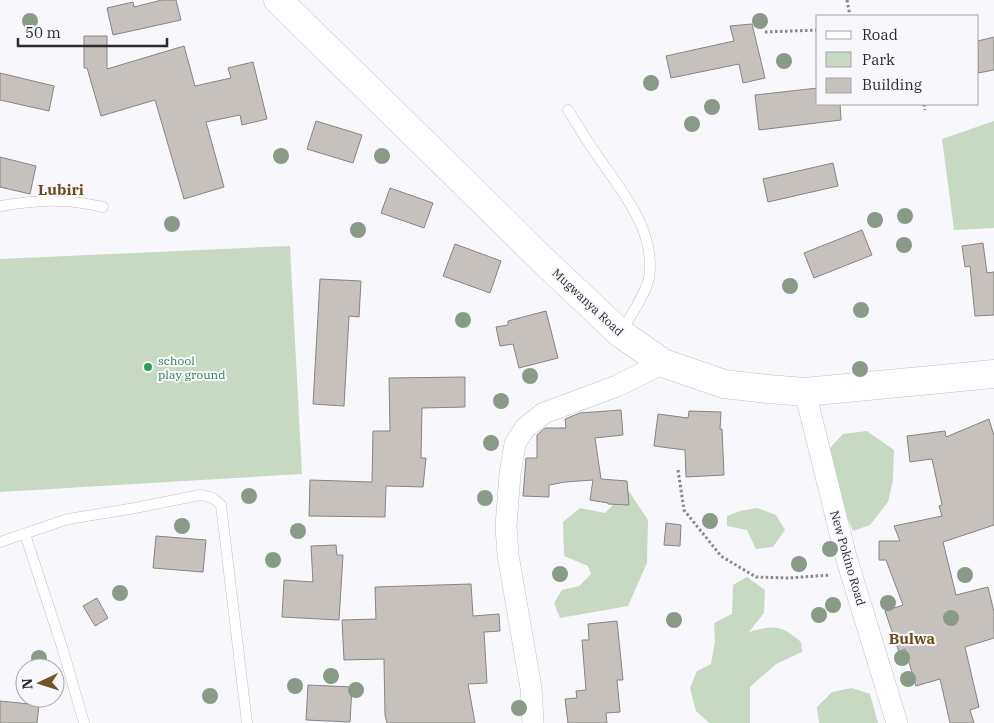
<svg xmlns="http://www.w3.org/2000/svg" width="994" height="723" font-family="'IBM Plex Serif',serif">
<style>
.green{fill:#c7d9c2}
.building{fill:#c6c1bd;stroke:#898480}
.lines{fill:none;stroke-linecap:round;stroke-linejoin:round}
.lane-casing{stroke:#c2c0c6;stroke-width:11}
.street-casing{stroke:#c2c0c6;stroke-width:22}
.secondary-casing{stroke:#c2c0c6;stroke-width:29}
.path{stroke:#89888c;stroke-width:3;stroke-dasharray:2.5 2.5;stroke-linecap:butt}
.lane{stroke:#fff;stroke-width:10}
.street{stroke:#fff;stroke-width:21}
.secondary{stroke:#fff;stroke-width:28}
.tree{fill:#899a87}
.leisure-dot{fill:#2e9e5b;stroke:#f8f7fc;stroke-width:2}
.labels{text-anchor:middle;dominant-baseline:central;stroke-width:4;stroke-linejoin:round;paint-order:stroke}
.street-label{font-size:12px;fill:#2b2a2d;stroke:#f8f7fc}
.leisure-label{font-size:12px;fill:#27864d;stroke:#f8f7fc;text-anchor:start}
.quarter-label{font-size:15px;font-weight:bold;fill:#6a4c16;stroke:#f8f7fc}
</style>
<rect width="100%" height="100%" fill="#f8f7fc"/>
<path class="green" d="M994,121V228L954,230L942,139Z
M290,246L302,474L0,492V259Z
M867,431L894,450L893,480L888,502L870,525L853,531L844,509L830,448L843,434Z
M628,490L648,520L647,563L628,606L560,618L554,603L562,590L579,586L591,574L588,566L564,556L563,522L580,508L605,513Z
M757,508L776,515L785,530L773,547L756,549L747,530L727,526V516L740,511Z
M747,577L765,590L764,613L749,632C774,625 781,625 801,642L802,652L776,664L750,687V723H709L696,711L690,688L697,671L711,664L715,641L714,623L732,614L733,585Z
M852,688L870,694L878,723H819L817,707L832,692Z"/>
<path class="building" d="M162,0H176L181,20L113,35L107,8L133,2L134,7Z
M752,24L765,78L743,83L739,64L671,78L666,56L734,41L730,26Z
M84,36H107V69L184,46L195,86L231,78L228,68L253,62L267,119L242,125L240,115L206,122L224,187L184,199L155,100L101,116L87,68H84Z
M994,37V70L978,73V41Z
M0,73L54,86L49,111L0,100Z
M818,88V104H840L841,120L759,130L755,95Z
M316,121L362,135L353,163L307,149Z
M0,157L36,166L30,194L0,187Z
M833,163L838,186L768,202L763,179Z
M390,188L433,203L424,228L381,213Z
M862,230L872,255L814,278L804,253Z
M983,243L987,273L994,272V315L975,316L970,266L965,267L962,246Z
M455,244L501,261L490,293L443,276Z
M320,279L361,281L359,317L349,316L344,406L313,404Z
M546,311L558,358L519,368L513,344L500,346L496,327L508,325V321Z
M465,377V407L422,408L421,458H426L423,487L386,486L385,517L309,516L310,480L372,482L373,431H390L389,378Z
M621,410L623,435L595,438L601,479L627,481L629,505L608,504V503L590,500L593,480L565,482L549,485V497L523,496L526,458H537V435L545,428H566L565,419L580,413Z
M689,411L721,412L720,429H722L724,475L686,477L685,450L654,446L658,414L688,418Z
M989,419L994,436V525L943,542L956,595L988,587L994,612V638L965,647L979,707L970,710L974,723H950L940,679L916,686L905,649L899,652L885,611L903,605L886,560H879V541H900L894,526L942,516L939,506L942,505L932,459L910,462L907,436L945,431L946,437Z
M666,523L681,525L680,546L664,545Z
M156,536L206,540L203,572L153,568Z
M336,545L337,555H343L339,620L282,617L284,580L313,582L311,546Z
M471,584L473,616L499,614L500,631L484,632L487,683L468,684L475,723H387L385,715L384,659L344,660L342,620L376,619L375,587Z
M97,598L108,618L95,626L83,606Z
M617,621L623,680H617L620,712L606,713L607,723H568L565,699L577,698L576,691L586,690L582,640H589L588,624Z
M308,685L352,687L350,722L306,720Z
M0,701L39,705L37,723H0Z"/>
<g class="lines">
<g class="lane-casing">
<path id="lane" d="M568,110C579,127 589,145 601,161C625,195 656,233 649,278C645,296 630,316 621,332
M0,206C20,203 40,200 60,201C75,201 89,204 103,207
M25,534L63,650L84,723
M0,542L68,519L135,508L200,495C210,496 214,498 221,505L247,723"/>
</g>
<g class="street-casing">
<path id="street" d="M805,392L846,557L897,723
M533,723L531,688L508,555L506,526L510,474L515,444L525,428L544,413L617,386L663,363"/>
</g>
<g class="secondary-casing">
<path id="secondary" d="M278,0L548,265L620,333L663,363L724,384L768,389L805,392L994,374"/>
</g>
<path class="path" d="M847,0L850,16
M765,32L818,30
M924,104L925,110
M678,470L684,510L721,556L756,577L788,578L830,575"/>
<use href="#lane" class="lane"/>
<use href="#street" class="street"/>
<use href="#secondary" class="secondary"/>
</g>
<g class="tree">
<circle cx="30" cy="21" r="8"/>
<circle cx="760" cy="21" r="8"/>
<circle cx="784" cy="61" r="8"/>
<circle cx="651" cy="83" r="8"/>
<circle cx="712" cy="107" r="8"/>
<circle cx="692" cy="124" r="8"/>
<circle cx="281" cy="156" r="8"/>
<circle cx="382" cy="156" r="8"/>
<circle cx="905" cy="216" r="8"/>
<circle cx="875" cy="220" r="8"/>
<circle cx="172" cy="224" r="8"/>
<circle cx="358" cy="230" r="8"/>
<circle cx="904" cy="245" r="8"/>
<circle cx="790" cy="286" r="8"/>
<circle cx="861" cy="310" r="8"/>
<circle cx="463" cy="320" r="8"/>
<circle cx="860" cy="369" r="8"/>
<circle cx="530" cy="376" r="8"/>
<circle cx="501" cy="401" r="8"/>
<circle cx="491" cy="443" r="8"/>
<circle cx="249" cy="496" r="8"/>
<circle cx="485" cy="498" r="8"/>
<circle cx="710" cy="521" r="8"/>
<circle cx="182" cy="526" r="8"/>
<circle cx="298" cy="531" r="8"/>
<circle cx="830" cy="549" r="8"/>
<circle cx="273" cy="560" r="8"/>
<circle cx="799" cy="564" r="8"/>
<circle cx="560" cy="574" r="8"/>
<circle cx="965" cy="575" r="8"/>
<circle cx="120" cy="593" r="8"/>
<circle cx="888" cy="603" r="8"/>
<circle cx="833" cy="605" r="8"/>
<circle cx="819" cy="615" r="8"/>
<circle cx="951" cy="618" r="8"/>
<circle cx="674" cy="620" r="8"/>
<circle cx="39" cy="658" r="8"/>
<circle cx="902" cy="658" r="8"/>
<circle cx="331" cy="676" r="8"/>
<circle cx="908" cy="679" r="8"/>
<circle cx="295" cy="686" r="8"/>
<circle cx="356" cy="690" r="8"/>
<circle cx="210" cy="696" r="8"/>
<circle cx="519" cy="708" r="8"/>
</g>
<circle class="leisure-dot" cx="148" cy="367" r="5"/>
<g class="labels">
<g class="street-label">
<text transform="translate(588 302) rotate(43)">Mugwanya Road</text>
<text transform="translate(848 558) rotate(74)">New Pokino Road</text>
</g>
<g class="leisure-label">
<text x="158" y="360">school<tspan x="158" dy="14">play ground</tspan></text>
</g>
<g class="quarter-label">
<text x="61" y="189">Lubiri</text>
<text x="912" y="638">Bulwa</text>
</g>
</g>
<rect x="816" y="15" width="162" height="90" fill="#f8f7fc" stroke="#a6a5a9"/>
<rect x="826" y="31" width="25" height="8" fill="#ffffff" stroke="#a6a5a9"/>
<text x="862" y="40" font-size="15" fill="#2b2a2d">Road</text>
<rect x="826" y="52" width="25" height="15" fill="#c7d9c2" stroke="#a6a5a9"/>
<text x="862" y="65" font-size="15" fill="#2b2a2d">Park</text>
<rect x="826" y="78" width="25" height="15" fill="#c6c1bd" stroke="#a6a5a9"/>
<text x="862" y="90" font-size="15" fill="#2b2a2d">Building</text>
<g transform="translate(40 683) rotate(266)"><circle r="24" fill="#f8f7fc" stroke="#a6a5a9"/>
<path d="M0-4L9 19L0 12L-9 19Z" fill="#705527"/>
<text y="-8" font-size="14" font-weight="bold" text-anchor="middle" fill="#2b2a2d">N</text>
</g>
<path d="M18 38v8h149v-8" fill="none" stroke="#2b2a2d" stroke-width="2.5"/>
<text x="25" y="38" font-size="15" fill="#2b2a2d" stroke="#f8f7fc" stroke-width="4" paint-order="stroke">50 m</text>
</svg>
